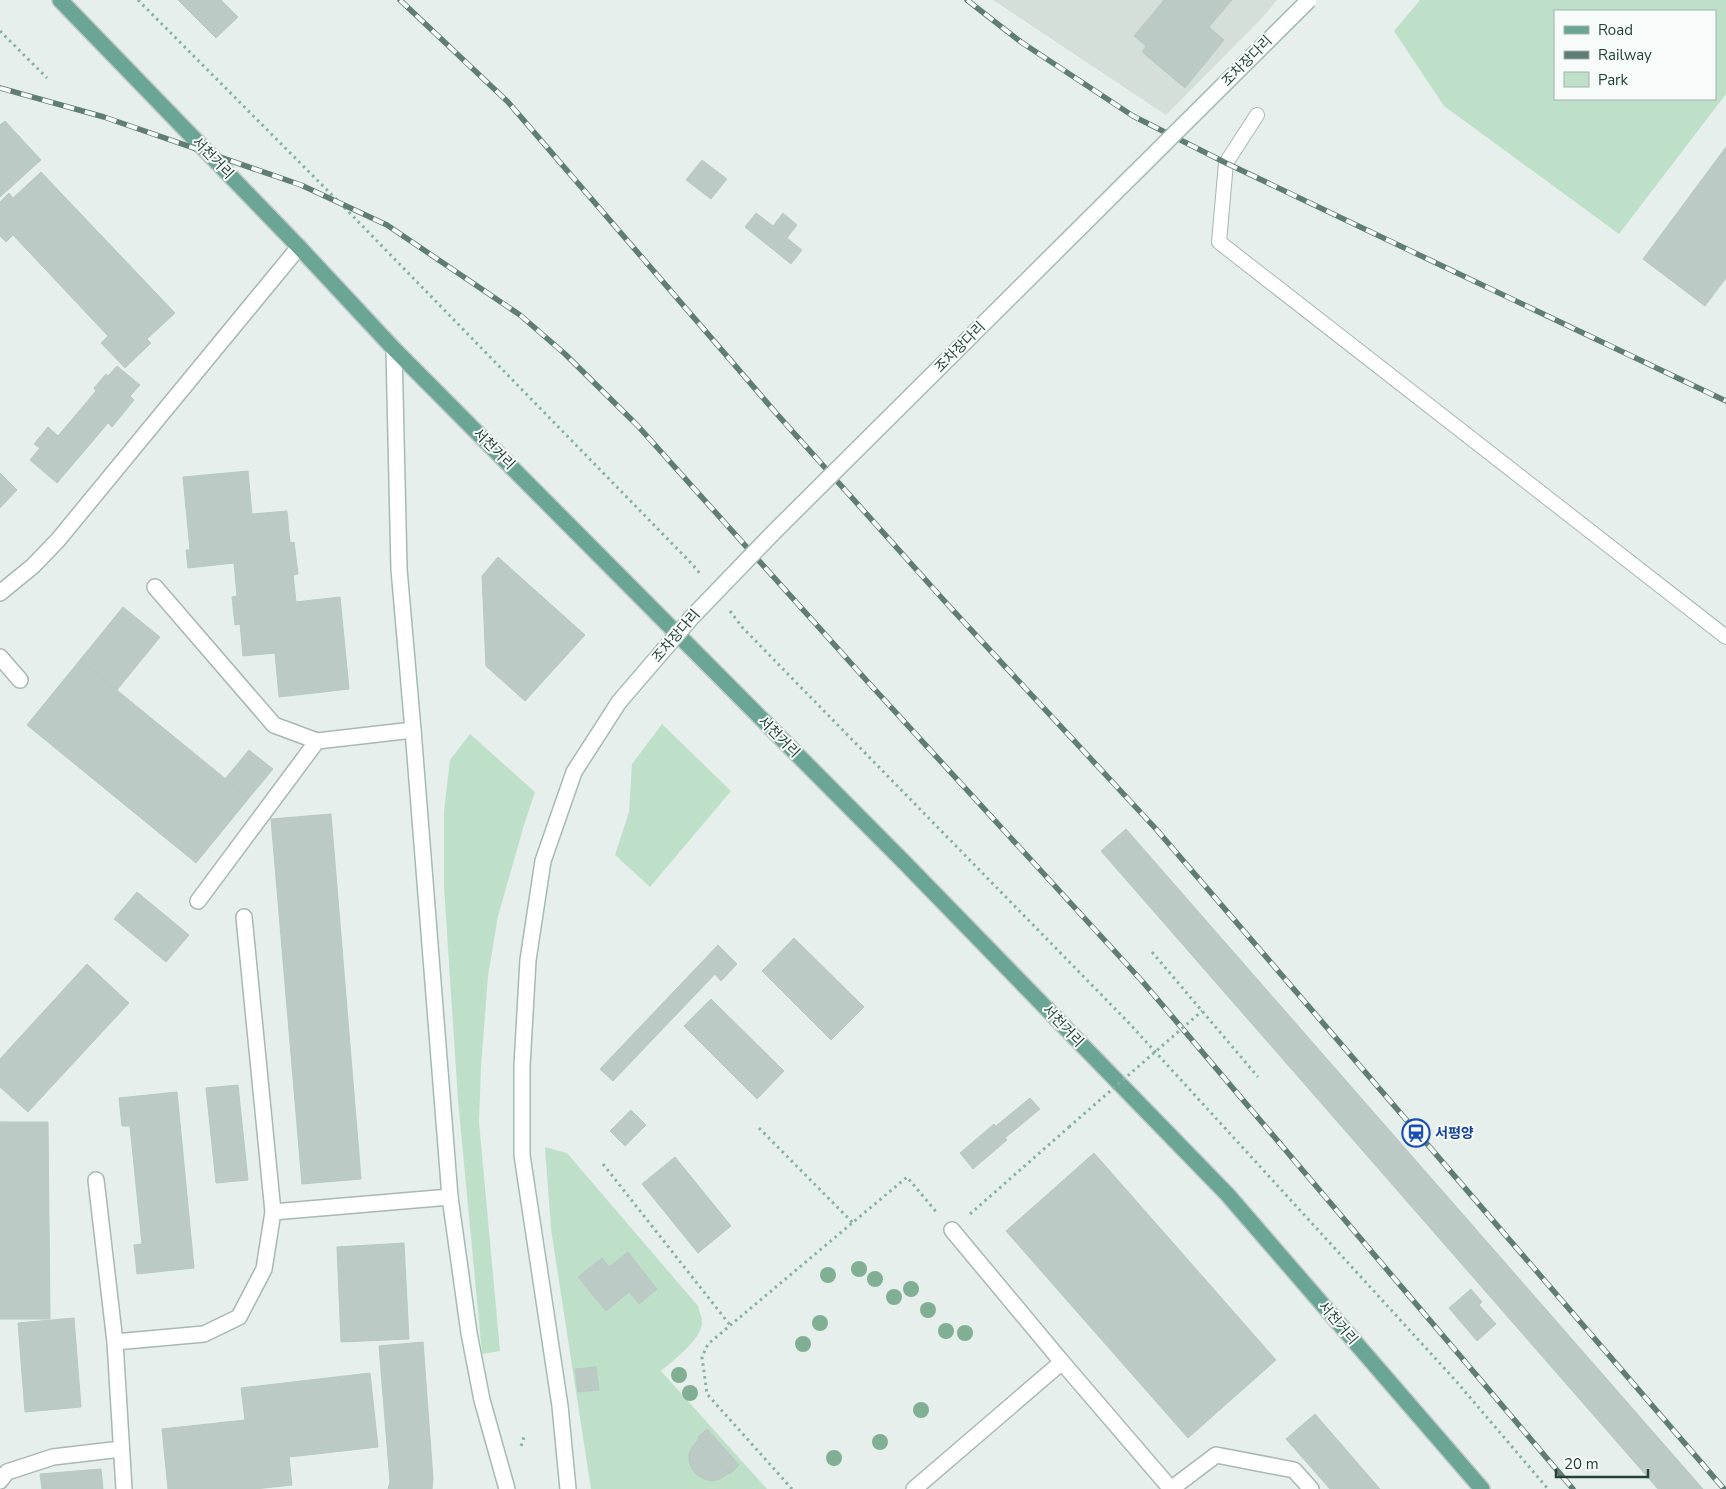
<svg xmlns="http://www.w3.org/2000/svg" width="1726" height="1489" font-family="'Nunito Sans','Noto Sans KR',sans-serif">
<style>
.built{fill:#d4dfda}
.green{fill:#bfe0c8;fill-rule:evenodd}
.building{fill:#bbcac4;stroke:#b8c9c2}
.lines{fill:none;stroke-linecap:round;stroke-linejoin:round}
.lane-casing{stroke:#a8b8b2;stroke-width:16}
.street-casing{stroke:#a8b8b2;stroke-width:18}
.secondary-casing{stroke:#a4bbb3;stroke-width:18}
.primary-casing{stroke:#c2cac8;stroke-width:18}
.path{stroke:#86b3a5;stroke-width:3;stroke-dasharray:2.5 4;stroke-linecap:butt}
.lane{stroke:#fff;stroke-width:14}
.street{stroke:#fff;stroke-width:15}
.secondary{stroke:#fff;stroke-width:15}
.primary{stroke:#6aa596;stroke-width:15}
.rail-casing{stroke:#5f7d75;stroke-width:5.5}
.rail{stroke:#f7fbf9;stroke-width:4;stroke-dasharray:11;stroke-linecap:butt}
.secondary-bridge-casing{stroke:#a4bbb3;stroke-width:18;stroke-linecap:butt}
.path-bridge{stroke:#86b3a5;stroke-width:3;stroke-dasharray:2.5 4;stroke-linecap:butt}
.secondary-bridge{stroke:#fff;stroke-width:15}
.tree{fill:#80af93}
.labels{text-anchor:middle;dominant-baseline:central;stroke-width:4;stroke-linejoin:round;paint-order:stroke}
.street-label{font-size:14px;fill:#24423a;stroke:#f7fbf9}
.transit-label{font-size:14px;font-weight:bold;fill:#164399;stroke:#f7fbf9;text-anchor:start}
</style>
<rect width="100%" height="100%" fill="#e6efeb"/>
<path class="built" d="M993,0H1277L1262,18L1166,115Z"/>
<path class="green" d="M1420,0H1726V94L1619,234L1444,106L1394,31ZM1555,11H1715V99H1555Z
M662,724L731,791L650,887L615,855L629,812L632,764Z
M470,734L535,792L524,825L498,916L488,976L481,1067L479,1122L500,1351L482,1354L458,1100L444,887V811L450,760Z
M545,1147L567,1153L698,1306C699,1311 702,1317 702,1322C702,1340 673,1360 661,1371L767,1489H591L551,1229Z"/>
<path class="building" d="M178,0H221L238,17L216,38Z
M1164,0H1232L1209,27L1224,40L1185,88L1142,52L1146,46L1134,36Z
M5,121L41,160L0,197V125Z
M1726,147V278L1705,306L1643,259Z
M702,160L727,179L711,199L686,180Z
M41,172L175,313L147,339L151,343L125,368L101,343L108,336L13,235L6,242L0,236V202L9,193L13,198Z
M756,213L773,226L783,213L797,225L787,238L802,250L791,264L745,227Z
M117,366L140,385L130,396L134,400L112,427L108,423L57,483L30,460L40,448L34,444L48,427L58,436L96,391L94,388L106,374L108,376Z
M248,471L252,514L287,511L290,543L294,542L298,574L293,575L296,602L340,597L349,689L279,697L275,653L243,656L240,624L235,625L232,597L237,596L234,563L188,568L186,550H190L183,477Z
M0,473L17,490L0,508Z
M498,557L585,635L525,701L486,666L482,576Z
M123,607L160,637L117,690L80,660Z
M80,660L249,798L196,863L27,725Z
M249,750L273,769L249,798L225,779Z
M331,814L361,1179L302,1184L271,819Z
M1126,829L1703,1489H1658L1101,851Z
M137,892L189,935L166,962L114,919Z
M794,938L864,1007L831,1040L762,971Z
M718,945L737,964L721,981L715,974L613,1081L600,1069Z
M87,964L129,1003L28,1112L0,1087V1059Z
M711,999L784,1071L757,1099L684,1026Z
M238,1085L248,1180L216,1183L206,1088Z
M177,1092L194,1268L137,1274L134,1245L142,1244L130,1126H122L119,1098Z
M1030,1098L1040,1109L1005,1138L996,1126Z
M631,1110L646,1125L625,1146L610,1131Z
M0,1122H48L50,1319H0Z
M994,1124L1007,1140L973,1169L960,1153Z
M1094,1153L1276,1360L1188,1438L1006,1231Z
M675,1157L731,1226L698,1253L642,1184Z
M404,1243L409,1339L341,1342L337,1247Z
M628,1252L657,1289L639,1304L609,1267Z
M602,1258L629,1292L606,1311L578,1277Z
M1471,1289L1482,1302L1479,1305L1496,1324L1477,1341L1449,1308Z
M74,1318L81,1407L25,1412L18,1323Z
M423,1342L433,1479L432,1489H388L390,1482L379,1346Z
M596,1367L599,1390L578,1392L575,1369Z
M370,1373L378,1447L289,1457L292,1485L255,1489H168L162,1429L245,1420L241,1388Z
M1315,1414L1380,1489H1330L1286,1439Z
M707,1429L739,1465L730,1474L698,1437Z
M699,1439L729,1473L720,1479L712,1481L704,1479L697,1475L692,1469L689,1462V1454L692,1447Z
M101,1469L103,1489H42L40,1474Z"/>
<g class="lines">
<g class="lane-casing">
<path id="lane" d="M1257,115L1226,163L1219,242L1726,637"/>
</g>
<g class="street-casing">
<path id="street" d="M155,587L274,725L317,741L413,730
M0,593L33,566L58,540L299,247
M0,657L20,680
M198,901L317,741
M96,1180L115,1342L124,1489
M273,1212L450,1197
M115,1342L204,1334L239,1317L264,1269L273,1212L244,917
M1062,1362L1171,1489L1216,1455L1294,1470L1311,1489
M0,1481L7,1472L53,1457L121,1449
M914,1489L1062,1362L952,1230"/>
</g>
<g class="secondary-casing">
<path id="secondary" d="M394,349L399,569L413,730L450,1197L469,1333L482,1400L507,1489
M568,1489L560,1406L522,1155V1066L528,960L543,861L574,772L619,702"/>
</g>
<g class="primary-casing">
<path id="primary" d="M60,0L299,247L394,349L902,860L1227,1194L1482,1489"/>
</g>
<path class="path" d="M138,0L339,202L693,565L701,575
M0,31L47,78
M730,611L742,627L1128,1022L1456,1381L1548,1489
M1152,952L1258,1077
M759,1128L853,1223
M603,1164L730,1325
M970,1214L1069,1127
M521,1446L524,1437
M792,1489L707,1394L702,1357L708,1344L907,1177L938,1214"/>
<use href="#lane" class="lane"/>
<use href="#street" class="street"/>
<use href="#secondary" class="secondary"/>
<use href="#primary" class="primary"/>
<g class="rail-casing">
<path id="rail" d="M400,0L508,102L776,413L949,606L1156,829L1724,1489
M967,0L1021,42L1133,116L1226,163L1726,401
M0,88L104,117L301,185L387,225L520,315L565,354L637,425L867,681L1142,981L1573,1489"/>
</g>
<use href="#rail" class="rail"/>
<g class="secondary-bridge-casing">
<path id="secondary-bridge" d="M619,702L692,617L773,533L1309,0"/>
</g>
<path class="path-bridge" d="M1069,1127L1202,1011"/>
<use href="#secondary-bridge" class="secondary-bridge"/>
</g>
<g class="tree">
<circle cx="859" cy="1269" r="8"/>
<circle cx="828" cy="1275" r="8"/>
<circle cx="875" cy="1279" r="8"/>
<circle cx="911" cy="1289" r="8"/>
<circle cx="894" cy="1297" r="8"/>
<circle cx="928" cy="1310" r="8"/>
<circle cx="820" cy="1323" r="8"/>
<circle cx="946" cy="1331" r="8"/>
<circle cx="965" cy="1333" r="8"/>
<circle cx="803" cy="1344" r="8"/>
<circle cx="679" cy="1375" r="8"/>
<circle cx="690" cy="1393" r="8"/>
<circle cx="921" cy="1410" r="8"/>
<circle cx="880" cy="1442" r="8"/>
<circle cx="834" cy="1458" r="8"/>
</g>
<defs>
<g id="station-ring" transform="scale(1.4375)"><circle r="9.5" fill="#f7fbf9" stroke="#1a4fb4" stroke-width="1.5"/><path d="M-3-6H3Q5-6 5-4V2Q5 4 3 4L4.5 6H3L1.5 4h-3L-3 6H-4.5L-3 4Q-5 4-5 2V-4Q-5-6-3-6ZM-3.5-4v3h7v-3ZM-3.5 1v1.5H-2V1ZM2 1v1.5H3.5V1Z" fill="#1a4fb4"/></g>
</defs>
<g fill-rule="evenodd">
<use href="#station-ring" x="1416" y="1133"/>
</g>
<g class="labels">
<g class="street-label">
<text transform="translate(1247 61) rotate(-45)">조차장다리</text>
<text transform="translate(213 158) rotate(46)">서천거리</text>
<text transform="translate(960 347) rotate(-45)">조차장다리</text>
<text transform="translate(494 449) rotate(45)">서천거리</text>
<text transform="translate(676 636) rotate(-49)">조차장다리</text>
<text transform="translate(779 737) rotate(45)">서천거리</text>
<text transform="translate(1063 1026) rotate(46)">서천거리</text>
<text transform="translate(1338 1323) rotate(49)">서천거리</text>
</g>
<g class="transit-label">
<text x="1435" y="1133">서평양</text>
</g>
</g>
<rect x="1554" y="10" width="162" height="90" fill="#f7fbf9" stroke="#a3b1ad"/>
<rect x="1564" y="26" width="25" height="8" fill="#6aa596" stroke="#a3b1ad"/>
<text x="1598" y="35" font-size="15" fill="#24423a">Road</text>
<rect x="1564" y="51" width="25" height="8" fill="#5f7d75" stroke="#a3b1ad"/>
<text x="1598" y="60" font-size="15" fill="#24423a">Railway</text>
<rect x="1564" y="72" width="25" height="15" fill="#bfe0c8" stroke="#a3b1ad"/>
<text x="1598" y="85" font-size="15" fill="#24423a">Park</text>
<path d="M1556 1469v8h92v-8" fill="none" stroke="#24423a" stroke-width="2.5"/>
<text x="1564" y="1469" font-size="15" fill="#24423a" stroke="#f7fbf9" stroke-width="4" paint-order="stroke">20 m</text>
</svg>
